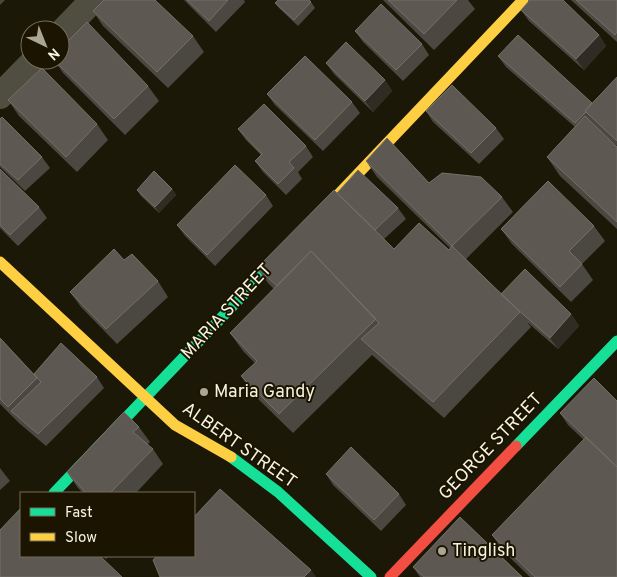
<svg xmlns="http://www.w3.org/2000/svg" width="617" height="577" font-family="Overpass,sans-serif">
<style>
.lines{fill:none;stroke-linecap:round;stroke-linejoin:round}
.street{stroke:#504e40;stroke-width:26}
.fast{stroke:#16e098;stroke-width:11}
.slow{stroke:#ffcf43;stroke-width:11}
.jam{stroke:#f24e42;stroke-width:11}
.wall{fill:#4b4741}
.shaded-wall{fill:#302c23}
.building{fill:#5d5952;stroke:#757168}
.poi-dot{fill:#aaa694;stroke:#1a1400;stroke-width:2}
.labels{text-anchor:middle;dominant-baseline:central;stroke-width:4;stroke-linejoin:round;paint-order:stroke}
.street-label{font-size:18px;fill:#f6f2e0;stroke:#1a1400}
.poi-label{font-size:18px;fill:#f6f2e0;stroke:#1a1400;text-anchor:start}
</style>
<rect width="100%" height="100%" fill="#1c1808"/>
<g class="lines">
<path class="street" d="M60,34L93,0
M0,96L35,60"/>
<path class="fast" d="M516,446L617,341
M231,457L278,492L371,577
M54,493L288,248"/>
<path class="slow" d="M334,199L523,0
M0,262L175,425L231,457"/>
<path class="jam" d="M390,577L516,446"/>
</g>
<path class="wall" d="M0,0H5L0,5Z
M184,0H244L245,2L216,32Z
M383,0H468L475,9L434,50Z
M571,0H617V42Z
M311,2L315,8L298,26L279,8L275,3Z
M521,10L599,35L606,46L584,70L529,21Z
M93,11L193,36L204,52L168,88L103,26Z
M355,31L422,44L429,55L403,81L363,42Z
M498,56L592,103L617,77V146L600,131L617,147V229L560,176L547,157L575,127L506,67Z
M54,60H60L148,86L159,101L125,135L63,73Z
M326,63L385,80L392,91L373,112L334,74Z
M267,94L352,102L360,113L323,151L275,105Z
M8,100L97,124L108,140L77,172L19,116Z
M426,111L496,128L504,139L479,164L433,122Z
M0,119L42,157L50,168L25,191L0,167Z
M238,129L306,146L313,157L298,172L302,179L286,195L263,172L255,161L261,155L246,140Z
M366,161L429,183L502,197L513,212L466,259L501,294L571,314L579,326L558,349L527,322L531,327L444,418L372,355L293,433L254,395L241,376L255,363L243,351L230,333L274,289L268,283L257,268L337,193L398,208L406,219L384,239L394,249L449,250L450,248L377,177Z
M0,169L39,207L47,218L18,246L0,228Z
M172,189L176,195L159,213L141,196L137,190Z
M266,195L273,206L215,266L185,236L177,225Z
M594,226L605,241L582,264L593,280L571,302L512,244L501,229Z
M124,260L158,281L168,297L117,344L81,307L70,292Z
M0,338L34,374L97,377L104,388L46,446L19,423L0,404Z
M617,401V577H530L503,551L492,535L584,440L568,425L560,413Z
M139,427L150,442L147,445L153,449L163,464L136,493H83L78,488L67,472Z
M0,468L10,481L0,490Z
M326,474L399,494L406,505L381,531L333,485Z
M460,517L523,577H420L413,567Z
M103,556H109L106,559Z"/>
<path class="shaded-wall" d="M599,35L606,46L584,70L576,59Z
M385,80L392,91L373,112L365,101Z
M172,189L176,195L159,213L155,207Z
M571,314L579,326L558,349L550,338Z
M311,570L316,577H304Z"/>
<path class="building" d="M104,0H155L193,36L157,72L93,11Z
M187,0H228L209,21Z
M278,0H309L311,2L294,20L275,3Z
M388,0H457L424,34Z
M530,0H563L599,35L576,59L521,10Z
M576,0H617V32L615,35Z
M381,4L422,44L396,70L355,31Z
M87,22L148,86L114,119L54,60H60V49Z
M518,35L592,103L585,111L586,112L575,123L498,56Z
M346,42L385,80L365,101L326,63Z
M305,56L352,102L315,140L267,94Z
M42,68L97,124L66,157L8,100Z
M617,77V141L585,111Z
M452,85L496,128L471,153L426,111Z
M264,104L306,146L289,162L294,168L278,184L255,161L262,154L238,129Z
M585,116L617,147V222L547,157Z
M2,117L42,157L18,180L0,164V119Z
M387,138L429,183L442,173L481,177L502,197L452,246L520,312L433,402L361,339L379,323L311,251L277,286L257,268L334,190L394,249L419,223L449,250L452,246L366,161Z
M235,165L266,195L207,255L177,225Z
M0,169L39,207L10,235L0,225Z
M358,170L398,208L375,230L337,193Z
M154,171L172,189L155,207L137,190Z
M548,181L594,226L569,251L582,264L560,287L501,229Z
M114,249L124,260L132,254L158,281L106,329L70,292Z
M311,251L376,319L279,414L241,376L257,361L230,333Z
M525,269L571,314L550,338L516,308L501,294Z
M0,338L37,378L8,407L0,399Z
M61,343L97,377L38,434L11,411L41,382L34,374Z
M594,378L617,401V467L560,413Z
M124,412L139,427L133,432L153,449L110,493H86L67,472Z
M586,437L617,467V577H535L492,535Z
M351,447L399,494L374,520L326,474Z
M220,489L311,570L304,577H160L153,560L157,556H194V517Z
M21,508V556H100L122,577H0V530Z
M460,517L522,577H424L413,567Z"/>
<g class="poi-dot">
<circle cx="204" cy="392" r="5"/>
<circle cx="442" cy="551" r="5"/>
</g>
<g class="labels">
<g class="street-label">
<text transform="translate(227 312) rotate(-47)">MARIA STREET</text>
<text transform="translate(239 446) rotate(35)">ALBERT STREET</text>
<text transform="translate(491 447) rotate(-46)">GEORGE STREET</text>
</g>
<g class="poi-label">
<text x="214" y="392">Maria Gandy</text>
<text x="452" y="551">Tinglish</text>
</g>
</g>
<rect x="20" y="492" width="175" height="65" fill="#1a1400" stroke="#726d5a"/>
<rect x="30" y="508" width="25" height="8" fill="#16e098" stroke="#726d5a"/>
<text x="65" y="517" font-size="15" fill="#f6f2e0">Fast</text>
<rect x="30" y="533" width="25" height="8" fill="#ffcf43" stroke="#726d5a"/>
<text x="65" y="542" font-size="15" fill="#f6f2e0">Slow</text>
<g transform="translate(45 45) rotate(137)"><circle r="24" fill="#1a1400" stroke="#726d5a"/>
<path d="M0-4L9 19L0 12L-9 19Z" fill="#aaa694"/>
<text y="-8" font-size="14" font-weight="bold" text-anchor="middle" fill="#f6f2e0">N</text>
</g>
</svg>
